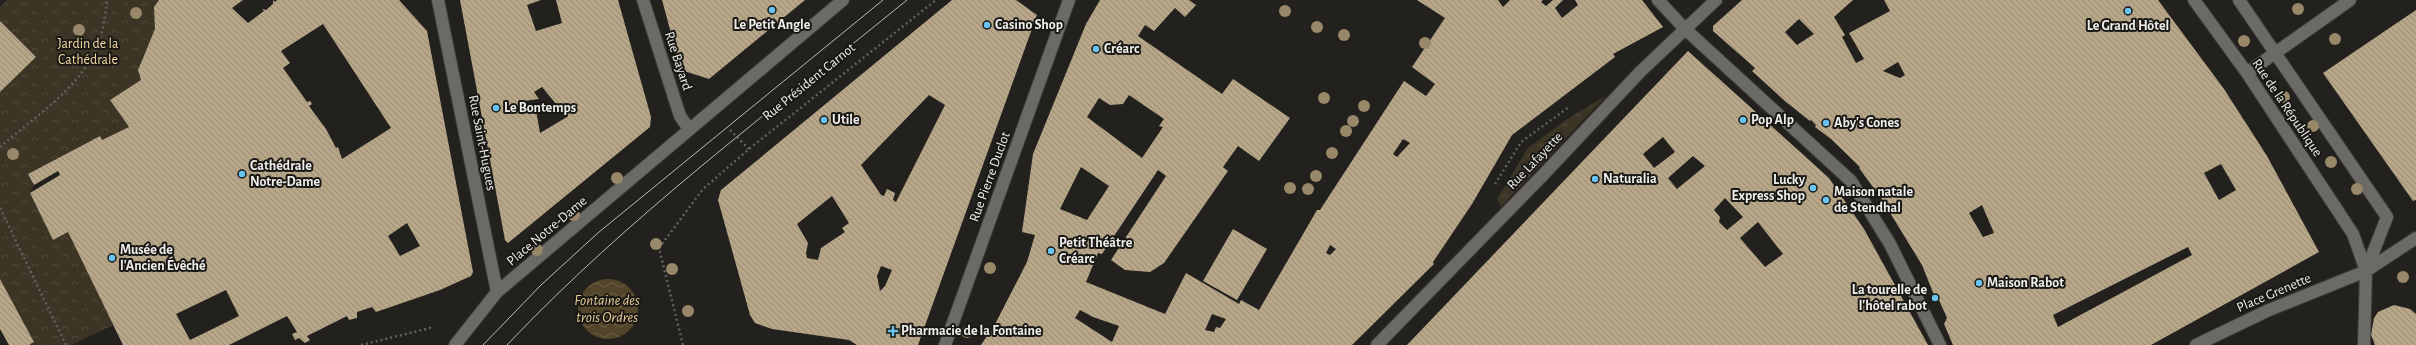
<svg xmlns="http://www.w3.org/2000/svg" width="2416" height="345" font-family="'Alegreya Sans',sans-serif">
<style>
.grass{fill:url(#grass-tufts)}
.park{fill:url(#park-crowns)}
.water{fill:url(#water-waves)}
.building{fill:url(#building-back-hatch);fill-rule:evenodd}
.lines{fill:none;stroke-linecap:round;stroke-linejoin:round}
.street-casing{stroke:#3e3d39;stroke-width:14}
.path{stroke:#62605d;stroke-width:2.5;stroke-dasharray:2 3;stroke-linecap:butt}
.street{stroke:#6c6a66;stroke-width:12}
.tram{stroke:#bbbab7;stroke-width:1}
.tree{fill:#988768}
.poi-dot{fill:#6bc3f2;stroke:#191814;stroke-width:1.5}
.labels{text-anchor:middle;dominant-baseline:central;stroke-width:4;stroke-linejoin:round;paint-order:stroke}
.poi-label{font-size:14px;font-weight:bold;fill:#efeeec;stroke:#191814;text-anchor:start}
.park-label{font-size:14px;fill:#f7dba5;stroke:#191814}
.street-label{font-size:14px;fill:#efeeec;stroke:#191814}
.water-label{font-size:15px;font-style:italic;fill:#e7cb96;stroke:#191814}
</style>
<defs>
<pattern id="grass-tufts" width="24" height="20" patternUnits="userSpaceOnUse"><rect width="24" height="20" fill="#3c3425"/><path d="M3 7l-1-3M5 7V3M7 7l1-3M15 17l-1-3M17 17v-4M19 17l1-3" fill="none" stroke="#4f483a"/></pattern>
<pattern id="park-crowns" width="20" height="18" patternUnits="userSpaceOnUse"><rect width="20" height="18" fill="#3c3425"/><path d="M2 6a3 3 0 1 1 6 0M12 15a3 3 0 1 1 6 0" fill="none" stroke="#4f483a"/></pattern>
<pattern id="water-waves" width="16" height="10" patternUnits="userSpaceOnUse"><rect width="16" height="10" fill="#524529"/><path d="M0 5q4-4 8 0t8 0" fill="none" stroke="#6b6048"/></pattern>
<pattern id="building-back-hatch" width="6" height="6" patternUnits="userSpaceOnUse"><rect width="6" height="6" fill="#b7a788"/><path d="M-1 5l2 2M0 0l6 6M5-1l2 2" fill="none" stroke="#968a74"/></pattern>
</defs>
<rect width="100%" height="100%" fill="#23211d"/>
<path class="grass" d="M1606,96L1501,207L1497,199L1528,148L1567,119Z"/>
<path class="park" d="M7,0H159C151,10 158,19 155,30C151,46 133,64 141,80L110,100L129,127L102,140L99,136L28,174L34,185L30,193L53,239L68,232L113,325L72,345H29L34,342L0,279V92L36,57L0,21V7Z"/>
<path class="water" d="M578 309a30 30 0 1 1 60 0a30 30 0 1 1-60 0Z"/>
<path class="building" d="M159,0H243L232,8L248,23L264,11L262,9L266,10L273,4V0L275,2L277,0H399L427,31L473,272L471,276L440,290L379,311L376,312L372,307L357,312V318L349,320L347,316L307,336L310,340L305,343L299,338L295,340L292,334L297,332L287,316L229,345H123L68,232L53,240L30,193L60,175L58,171L34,185L28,174L100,136L102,140L129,127L110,100L141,80L138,70L155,29L154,7ZM323,24L391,128L342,159L338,147L336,148L326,129L309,106L312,104L310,101L307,102L283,68L290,63L281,51ZM407,223L420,246L400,256L388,236ZM226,290L239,316L190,340L176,314Z
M460,0H541L527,5L536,31L562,23L556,0H618L651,117L650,127L508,243L505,240ZM542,87L567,117L540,133L536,110L525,111L524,101L539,99L534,92Z
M662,0H805L709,79L681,70Z
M952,0H1016L1037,15L918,345H857L849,340L772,329L755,323L750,315L720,207L718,200L721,190ZM929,95L945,105L896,202L893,200L895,193L887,189L884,196L881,195L861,165ZM832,196L849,223L842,228L845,232L821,248L818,260L807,258L806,253L808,243L797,224ZM881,266L892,270L885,286L880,291L877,276Z
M1100,0H1189L1196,5L1185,17L1175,8L1154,31L1145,25L1138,36L1222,94L1233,79L1290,118L1259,161L1238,146L1223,167L1228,171L1164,263L1150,272L1125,270L1111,260L1166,176L1158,170L1102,254L1098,253L1086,282L1165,314L1186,273L1239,304L1241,300L1259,310L1317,210H1320L1404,81L1426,96L1435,84L1412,67L1445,18L1417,0H1498L1503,7L1510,0H1543L1541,2L1546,6L1553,0H1563L1555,8L1562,18L1578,5L1575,0H1642L1663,27L1613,54L1615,57L1512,135L1472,204L1433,262L1434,264L1352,345H981L989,333L990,334L1027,262L1035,235L1022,232L1033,154L1086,24ZM1129,95L1164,119L1159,126L1163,127L1142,158L1087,117L1099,98L1110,105L1123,104ZM1403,139L1410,143L1397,157L1393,154ZM1081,167L1109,186L1087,220L1060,209ZM1330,245L1336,249L1330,255L1326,253ZM1080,310L1093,317L1119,326L1112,342L1075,318ZM1212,314L1226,319L1220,328L1216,327L1214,332L1205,330Z
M1742,0H1853L1834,17L1845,35L1842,37L1856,63L1864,59L1849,33L1890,11L1884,0H2158L2224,89L2267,156L2319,252L2151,345H1953L1944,324L1947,318L1939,300H1936L1922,265L1881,198L1859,168L1860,167L1831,139L1815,127L1816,125L1811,120L1810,121L1786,102L1752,71L1755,68L1713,31V26ZM1799,19L1814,34L1797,45L1785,32ZM1898,62L1905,75L1900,78L1883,71ZM2221,164L2236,190L2219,200L2204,173ZM1982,205L1994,233L1983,237L1969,213ZM2188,247L2192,255L2058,327L2053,315Z
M2416,10V200L2413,201L2323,73Z
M0,21L36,57L0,92Z
M1688,51L1829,178L1864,229L1928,345H1407ZM1663,137L1675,152L1654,168L1643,154ZM1693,156L1705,166L1677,189L1668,178ZM1725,198L1743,217L1727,230L1719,222L1720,217L1714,210ZM1758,222L1783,254L1765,267L1740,238Z
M1233,229L1267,249L1237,300L1203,281Z
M0,279L34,342L29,345H9L0,329Z
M2394,305L2410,309L2416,314V345H2375L2374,342L2371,335L2374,318L2378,312Z"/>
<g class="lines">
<g class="street-casing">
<path id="street" d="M438,0L497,292
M643,0L680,116L689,129
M1658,0L1684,28L1851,181L1890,244L1940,345
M2194,0L2247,73L2353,234L2366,271
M2239,0L2387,217L2366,271L2364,345
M2247,73L2350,0
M455,345L497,292L843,0
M945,345L1069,0
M1377,345L1543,175L1641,71L1716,0
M2196,345L2269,310L2366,271L2416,238"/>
</g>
<path class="path" d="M730,130L749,149
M0,147C31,120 72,93 92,57C102,41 105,18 107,0
M1495,184L1521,142L1569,107
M0,208L66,345
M361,345L430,328L433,331
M683,345L659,248L703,189L749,149L936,0"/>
<use href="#street" class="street"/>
<path class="tram" d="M483,345L541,285L599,232L883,0
M507,345C628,217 771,111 907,0"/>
</g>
<g class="tree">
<circle cx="2298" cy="9" r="6"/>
<circle cx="1285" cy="11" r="6"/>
<circle cx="136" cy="13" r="6"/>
<circle cx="1317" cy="27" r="6"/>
<circle cx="79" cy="30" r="6"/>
<circle cx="1344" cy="35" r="6"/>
<circle cx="2335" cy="39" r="6"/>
<circle cx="2244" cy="41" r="6"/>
<circle cx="1425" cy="43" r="6"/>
<circle cx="2284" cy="97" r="6"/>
<circle cx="1324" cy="98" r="6"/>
<circle cx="1364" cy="106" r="6"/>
<circle cx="1353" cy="121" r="6"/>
<circle cx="2313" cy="126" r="6"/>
<circle cx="1346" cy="131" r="6"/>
<circle cx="1332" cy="153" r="6"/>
<circle cx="13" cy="154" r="6"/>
<circle cx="2331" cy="162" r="6"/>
<circle cx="1316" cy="176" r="6"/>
<circle cx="617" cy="178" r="6"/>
<circle cx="1290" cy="188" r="6"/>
<circle cx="1308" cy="189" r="6"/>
<circle cx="2357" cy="189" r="6"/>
<circle cx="574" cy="215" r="6"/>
<circle cx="656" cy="244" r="6"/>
<circle cx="537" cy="250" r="6"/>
<circle cx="990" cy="268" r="6"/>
<circle cx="672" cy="269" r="6"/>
<circle cx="2403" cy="277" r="6"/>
<circle cx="688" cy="311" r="6"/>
<circle cx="967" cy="332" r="6"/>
</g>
<g class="poi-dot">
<circle cx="772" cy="10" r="4"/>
<circle cx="2128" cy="11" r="4"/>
<circle cx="987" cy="25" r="4"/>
<circle cx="1096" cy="49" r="4"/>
<circle cx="496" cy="108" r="4"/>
<circle cx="824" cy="120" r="4"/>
<circle cx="1743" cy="120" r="4"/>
<circle cx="1826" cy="123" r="4"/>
<circle cx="242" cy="174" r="4"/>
<circle cx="1595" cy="179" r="4"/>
<circle cx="1813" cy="188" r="4"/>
<circle cx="1826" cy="200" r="4"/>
<circle cx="1051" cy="251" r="4"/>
<circle cx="112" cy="258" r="4"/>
<circle cx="1979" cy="283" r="4"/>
<circle cx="1935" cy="298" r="4"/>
<path d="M891 325h4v4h4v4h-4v4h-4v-4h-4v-4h4z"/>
</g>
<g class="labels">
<g class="poi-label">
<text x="772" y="25" text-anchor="middle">Le Petit Angle</text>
<text x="995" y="25">Casino Shop</text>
<text x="2128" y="26" text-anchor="middle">Le Grand Hôtel</text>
<text x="1104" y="49">Créarc</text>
<text x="504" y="108">Le Bontemps</text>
<text x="832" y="120">Utile</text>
<text x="1751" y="120">Pop Alp</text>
<text x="1834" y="123">Aby's Cones</text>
<text x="250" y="166">Cathédrale<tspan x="250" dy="16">Notre-Dame</tspan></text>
<text x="1603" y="179">Naturalia</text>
<text x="1805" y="180" text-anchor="end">Lucky<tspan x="1805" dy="16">Express Shop</tspan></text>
<text x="1834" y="192">Maison natale<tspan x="1834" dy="16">de Stendhal</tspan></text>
<text x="1059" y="243">Petit Théâtre<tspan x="1059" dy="16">Créarc</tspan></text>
<text x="120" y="250">Musée de<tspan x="120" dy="16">l'Ancien Évêché</tspan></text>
<text x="1987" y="283">Maison Rabot</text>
<text x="1927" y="290" text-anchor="end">La tourelle de<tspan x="1927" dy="16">l'hôtel rabot</tspan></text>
<text x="901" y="331">Pharmacie de la Fontaine</text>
</g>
<g class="park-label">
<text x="88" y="44">Jardin de la<tspan x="88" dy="16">Cathédrale</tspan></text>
</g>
<g class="street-label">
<text transform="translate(678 61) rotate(72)">Rue Bayard</text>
<text transform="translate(809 82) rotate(-39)">Rue Président Carnot</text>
<text transform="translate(2287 108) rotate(56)">Rue de la République</text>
<text transform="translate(482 143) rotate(79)">Rue Saint-Hugues</text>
<text transform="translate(1535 161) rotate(-46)">Rue Lafayette</text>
<text transform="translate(990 177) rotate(-70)">Rue Pierre Duclot</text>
<text transform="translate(547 231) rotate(-40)">Place Notre-Dame</text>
<text transform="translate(2274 293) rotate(-23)">Place Grenette</text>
</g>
<g class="water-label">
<text x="607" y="300">Fontaine des<tspan x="607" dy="17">trois Ordres</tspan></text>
</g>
</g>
</svg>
